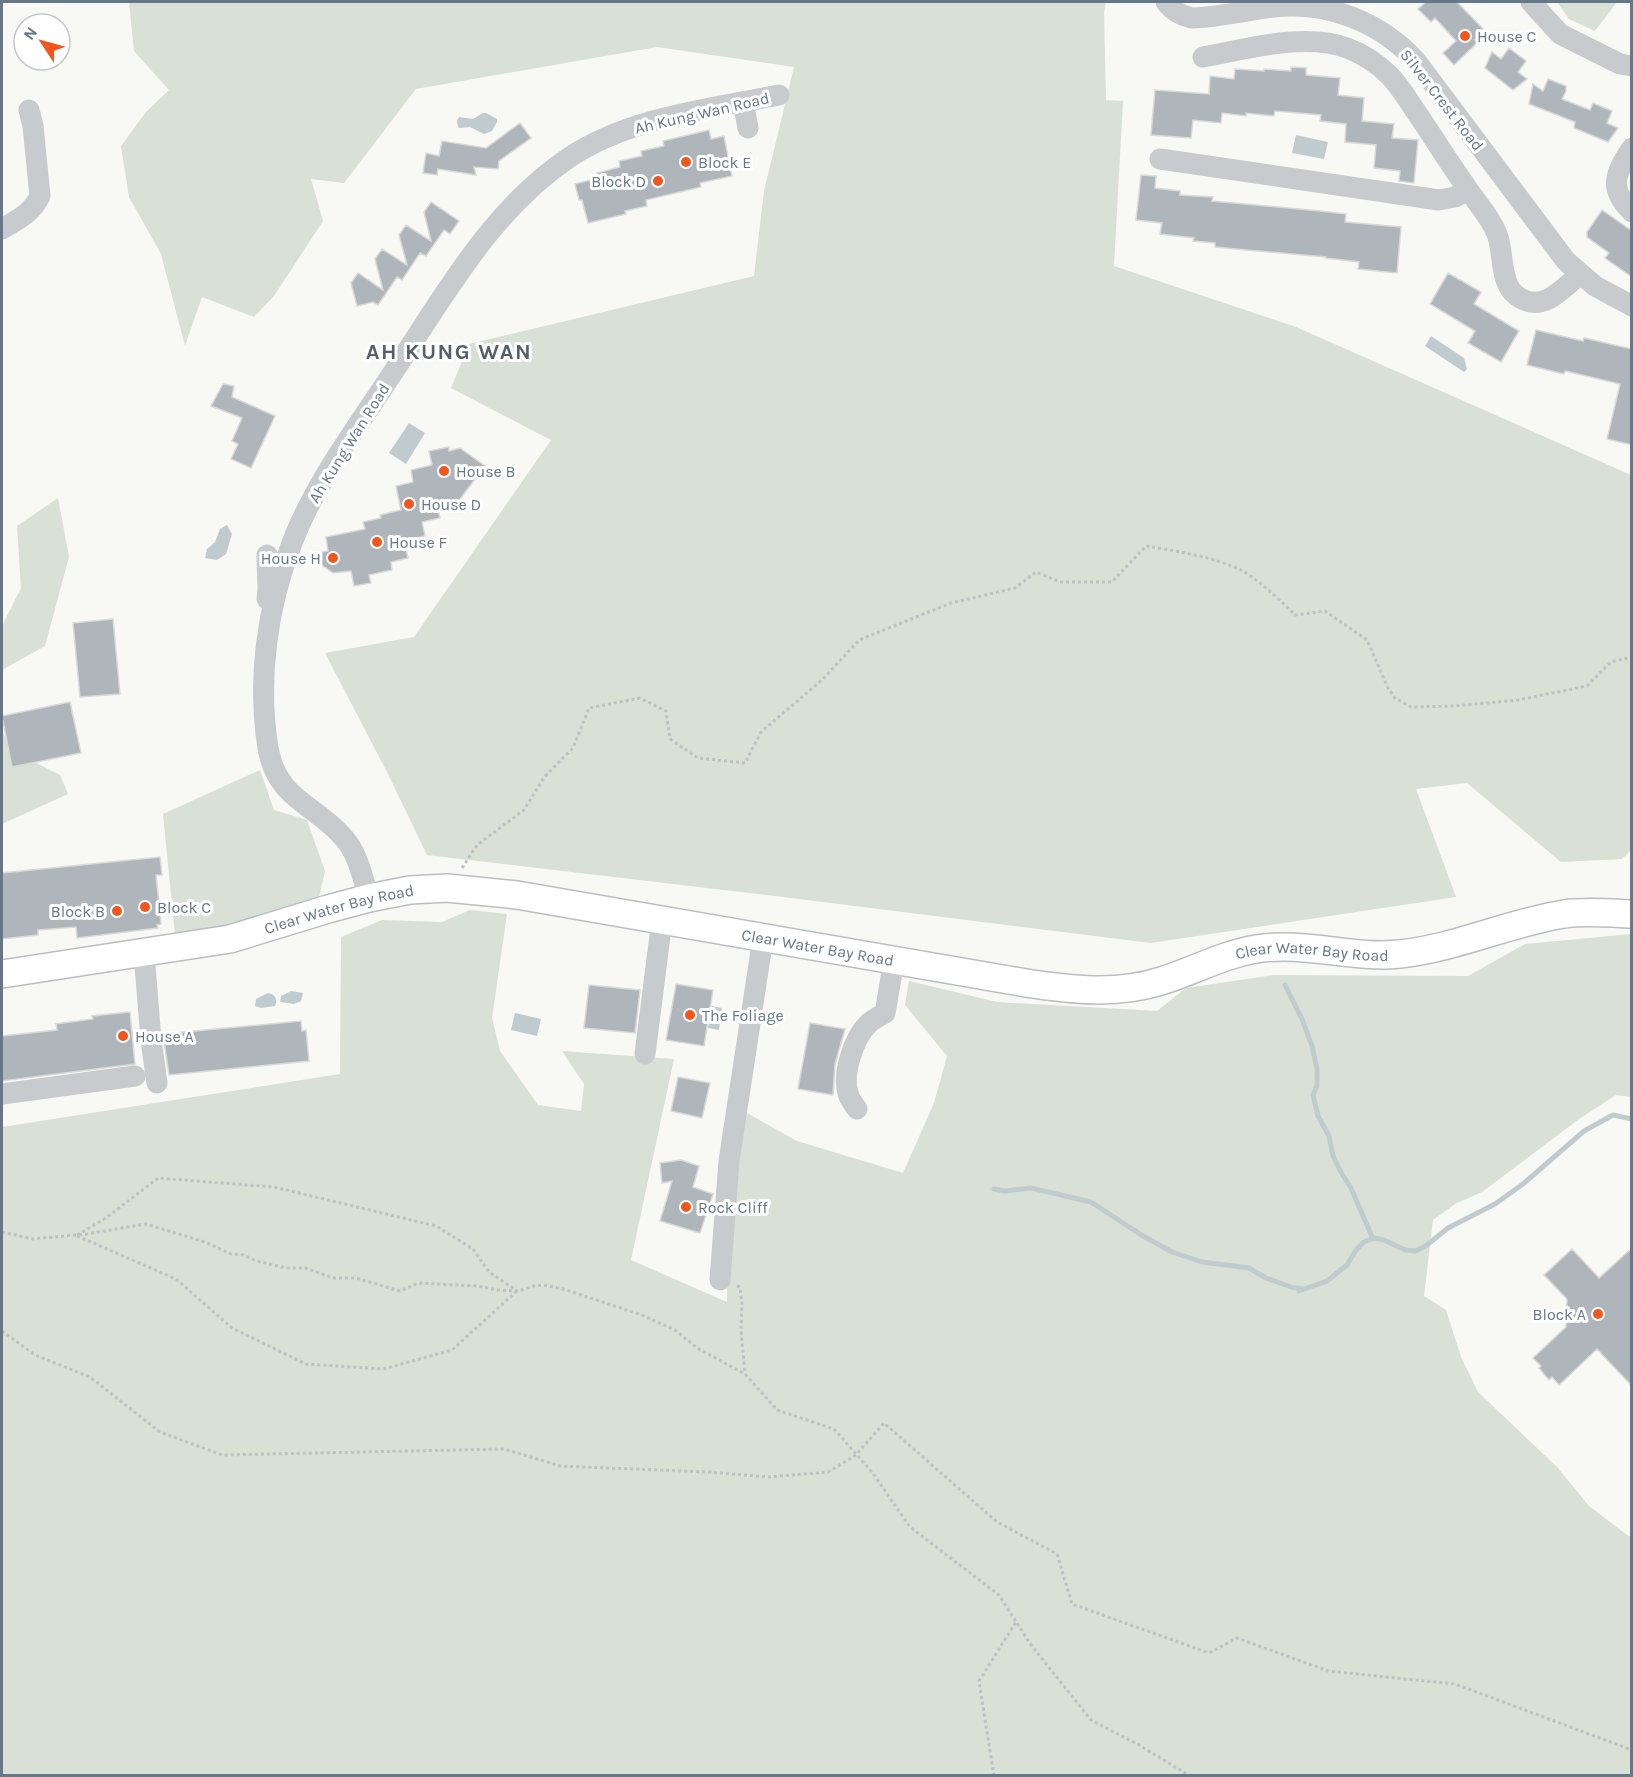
<svg xmlns="http://www.w3.org/2000/svg" width="1633" height="1777" font-family="Karla,sans-serif">
<style>
.green{fill:#d9e0d5}
.water{fill:#c0cbd0}
.lines{fill:none;stroke-linecap:round;stroke-linejoin:round}
.stream{stroke:#c0cbd0;stroke-width:5}
.building{fill:#aeb6bc;stroke:#d9d9d7;stroke-width:1.5}
.major-casing{stroke:#babec2;stroke-width:30}
.path{stroke:#bec1c3;stroke-width:3;stroke-dasharray:3 3;stroke-linecap:butt}
.minor{stroke:#c7cbce;stroke-width:21}
.major{stroke:#fff;stroke-width:27}
.poi-dot{fill:#f0561d;stroke:#fff;stroke-width:2}
.labels{text-anchor:middle;dominant-baseline:central;stroke-width:6;stroke-linejoin:round;paint-order:stroke}
.poi-label{font-size:16px;fill:#657788;stroke:#fff;text-anchor:start}
.street-label{font-size:16px;fill:#657788;stroke:#fff}
.district-label{font-size:22px;font-weight:bold;letter-spacing:1.5px;fill:#53606c;stroke:#fff}
</style>
<rect width="100%" height="100%" fill="#f8f8f5"/>
<path class="green" d="M129,2H1106L1104,13L1106,100L1123,101L1114,266L1296,327L1631,475V850L1622,859L1561,862L1467,783L1416,789L1456,897L1151,943L783,897L427,855L388,774L325,653L414,637L551,440L451,388L469,344L754,276L764,191L794,67L657,47L416,89L344,183L311,179L323,221L274,296L254,317L202,297L185,346L161,254L129,197L121,146L146,112L169,90L134,51Z
M1557,2H1617L1595,31L1569,19Z
M58,498L69,557L45,646L2,670V626L21,588L17,526Z
M2,731L12,751L60,775L68,794L2,824Z
M260,770L274,810L307,820L325,871L318,901L248,922L175,935L163,814Z
M470,910L507,914L492,1018L500,1051L538,1105L581,1111L584,1084L562,1051L674,1059L631,1260L727,1302V1234L745,1112L797,1141L903,1173L934,1103L947,1056L905,1005L909,981L997,1002L1157,1011L1186,988L1274,975L1468,976L1525,944L1631,934V1097L1616,1095L1579,1119L1482,1192L1455,1204L1433,1220L1424,1296L1446,1310L1461,1357L1478,1392L1557,1467L1589,1506L1627,1535L1631,1537V1775L2,1776V1127L340,1074L341,937L382,920L442,922Z"/>
<path class="water" d="M483,113H486L497,119V122L492,131L484,134L470,127L460,128L458,127L457,121L459,117L473,119Z
M1296,135L1328,142L1324,159L1292,153Z
M1431,336L1464,358L1467,369L1464,372L1425,346Z
M409,423L425,433L406,464L389,453Z
M227,525L232,534L226,554L217,560L205,558L207,549L215,542L220,529Z
M291,991L303,993L301,1001L294,1004L280,1002L281,996Z
M268,993C275,994 278,999 275,1006L261,1008L255,1006L256,999Z
M712,1006L722,1008L719,1030L708,1028Z
M515,1013L541,1019L537,1036L511,1030Z"/>
<g class="lines">
<path class="stream" d="M1285,985L1302,1019L1312,1046L1317,1069V1086L1313,1095L1318,1116L1329,1136L1333,1156L1342,1174L1351,1188L1373,1239
M994,1189L1005,1191L1031,1188L1091,1202L1143,1236L1172,1252L1202,1262L1249,1268L1266,1278L1291,1287L1303,1289
M1299,1291L1327,1281L1347,1265L1356,1250L1364,1242L1374,1238L1384,1240L1405,1250L1416,1251L1427,1245L1448,1228L1495,1204L1523,1184L1584,1131L1613,1115L1632,1119"/>
</g>
<path class="building" d="M1426,2H1457L1485,31L1475,40L1478,42L1454,65L1443,53L1456,41L1435,18L1431,22L1418,9Z
M1509,48L1526,61L1518,72L1527,79L1513,90L1485,68L1492,52L1501,59Z
M1291,67L1306,68V75L1340,78L1338,95L1364,98L1362,121L1394,124L1392,138L1418,140L1414,183L1399,181L1400,171L1374,168L1376,145L1345,142L1346,124L1320,121L1321,115L1275,111L1274,116L1246,113V116L1222,113L1221,123L1193,120L1191,138L1151,135L1155,90L1209,94L1210,76L1234,79L1235,69L1264,71V69L1291,71Z
M1548,79L1566,86V91L1562,99L1590,110L1593,103L1612,111L1607,123L1618,128L1608,142L1574,128L1575,122L1529,104L1533,84L1543,91Z
M520,123L531,138L499,161L498,169L474,167L476,175L438,169L437,175L423,173L426,153L439,156L442,141L486,148Z
M709,130L711,139L724,136L732,176L700,183L701,187L646,200L647,206L625,211L626,214L588,223L582,200H579L575,184L598,178L597,173L620,167L619,161L642,156L641,151L664,146L663,141Z
M1141,175L1156,176L1155,188L1180,191V195L1213,197L1212,201L1320,211L1346,214L1345,222L1401,227L1397,273L1358,269L1359,262L1326,258V257L1215,247V243L1193,241L1194,238L1160,234L1162,223L1136,220Z
M431,202L459,221L450,234L444,230L426,256L420,253L402,280L397,277L378,305L373,302L357,306L351,283L358,273L383,290L375,259L382,249L407,265L399,235L406,225L431,241L424,212Z
M1602,210L1632,231V277L1605,258L1609,253L1587,237V232Z
M1448,273L1481,292L1474,304L1519,331L1501,362L1468,343L1475,331L1430,304Z
M1536,330L1583,341L1584,338L1632,349V445L1607,439L1620,384L1565,371L1564,374L1527,365Z
M223,384L234,386L232,397L275,416L251,468L231,459L238,444L232,441L242,418L211,406Z
M449,447V451L460,448L485,466L460,499L437,505L440,518L422,522L425,536L404,541L408,558L391,562L392,570L369,575L371,583L354,586L351,571L333,573L319,563L317,553L328,551L326,537L365,529L363,522L381,518L380,515L401,510L396,486L413,482L411,470L432,465L429,451Z
M113,619L120,694L80,697L73,623Z
M70,702L81,753L12,767L2,716Z
M160,857L162,875H156L161,924L157,925L158,928L77,938L76,927L38,930V935L2,939V873Z
M676,984L713,990L704,1046L666,1040Z
M589,985L640,990L635,1033L584,1028Z
M130,1012L135,1064L2,1081V1036L57,1030L56,1024L93,1019L92,1016Z
M301,1021L302,1031L306,1030L309,1061L169,1075L163,1034Z
M810,1023L845,1029L835,1064L833,1095L798,1089Z
M678,1077L710,1083L702,1118L671,1111Z
M681,1160L699,1166L693,1187L713,1194L700,1233L660,1221L672,1181L662,1183L660,1163Z
M1632,1248V1386L1597,1349L1559,1385L1552,1377L1549,1380L1539,1368L1541,1366L1533,1358L1566,1327L1567,1299L1544,1275L1572,1249L1599,1278Z"/>
<g class="lines">
<g class="major-casing">
<g id="major">
<path id="s1" d="M2,974L230,939L328,909L369,898L410,890L447,888L517,895L1026,983C1071,990 1118,995 1161,981C1194,971 1221,955 1256,949C1304,941 1352,959 1400,954C1456,948 1508,923 1564,914C1586,911 1609,913 1632,914"/>
</g>
</g>
<path class="path" d="M462,868L477,845L524,810L545,776L573,748L589,708L640,698L666,711L670,739L698,758L745,763L761,732L823,679L859,640L951,603L1015,588L1036,572L1060,582H1112L1146,546C1176,551 1214,557 1241,570C1259,580 1281,601 1295,615L1325,611L1367,640L1388,688L1395,698L1411,707L1455,706L1518,700L1587,686L1611,662L1632,657
M2,1232L33,1239L87,1234L146,1224L205,1242L231,1254L243,1255L257,1261L286,1268H305L333,1278H356L400,1291L418,1283L477,1286L498,1290L518,1291L534,1286L543,1285L563,1289L642,1315L675,1330L697,1348L745,1374L777,1410L834,1429L872,1472L910,1527L999,1595L1031,1645L1091,1720L1139,1745L1190,1776
M77,1235L106,1218L158,1178L274,1187L436,1226L473,1249L489,1272L516,1290
M77,1236L176,1279L232,1328L306,1364L383,1369L452,1350L517,1291
M737,1286L740,1287L742,1304L741,1330L745,1374
M2,1331L35,1355L90,1377L160,1432L222,1455L504,1449L560,1466L707,1472L768,1477L828,1472L856,1455L884,1423L997,1522L1057,1554L1072,1604L1209,1653L1237,1638L1328,1671L1455,1684L1632,1750
M994,1776L979,1681L1016,1622"/>
<path class="minor" d="M1166,2C1173,11 1180,15 1192,18C1220,17 1247,10 1274,7C1328,1 1380,22 1416,61L1566,261L1595,286L1632,306
M1531,2L1560,34L1620,64L1632,66
M1203,57C1246,49 1306,32 1347,48C1363,54 1377,63 1389,75C1401,87 1409,102 1419,116C1435,140 1450,164 1467,188C1477,203 1490,216 1497,234C1505,254 1498,288 1522,299C1545,311 1563,288 1580,274
M743,102L748,128
M1632,148C1615,173 1608,189 1632,212
M1160,159L1439,200L1455,197L1468,190
M2,229C17,220 32,213 40,196L33,126L29,110
M267,599L268,589L267,555
M369,898C362,877 359,855 344,838C315,804 277,800 268,748C257,680 267,607 292,543C315,483 355,430 390,377C442,300 490,210 570,157C631,117 709,109 779,95
M144,953L151,1040L157,1083
M645,1054L662,920
M2,1094L135,1076
M857,1109C854,1104 849,1099 848,1093C842,1073 854,1037 869,1023C874,1019 880,1016 885,1013L894,960
M720,1280L729,1161L763,938"/>
<use href="#major" class="major"/>
</g>
<g class="poi-dot">
<circle cx="1465" cy="36" r="6"/>
<circle cx="686" cy="162" r="6"/>
<circle cx="658" cy="181" r="6"/>
<circle cx="444" cy="471" r="6"/>
<circle cx="409" cy="504" r="6"/>
<circle cx="377" cy="542" r="6"/>
<circle cx="333" cy="558" r="6"/>
<circle cx="145" cy="907" r="6"/>
<circle cx="117" cy="911" r="6"/>
<circle cx="690" cy="1015" r="6"/>
<circle cx="123" cy="1036" r="6"/>
<circle cx="686" cy="1207" r="6"/>
<circle cx="1598" cy="1314" r="6"/>
</g>
<g class="labels">
<g class="poi-label">
<text x="1477" y="36">House C</text>
<text x="698" y="162">Block E</text>
<text x="646" y="181" text-anchor="end">Block D</text>
<text x="456" y="471">House B</text>
<text x="421" y="504">House D</text>
<text x="389" y="542">House F</text>
<text x="321" y="558" text-anchor="end">House H</text>
<text x="157" y="907">Block C</text>
<text x="105" y="911" text-anchor="end">Block B</text>
<text x="702" y="1015">The Foliage</text>
<text x="135" y="1036">House A</text>
<text x="698" y="1207">Rock Cliff</text>
<text x="1586" y="1314" text-anchor="end">Block A</text>
</g>
<g class="street-label">
<text transform="translate(1442 100) rotate(52)">Silver Crest Road</text>
<text transform="translate(702 113) rotate(-13)">Ah Kung Wan Road</text>
<text transform="translate(349 443) rotate(-58)">Ah Kung Wan Road</text>
<text stroke="none"><textPath href="#s1" startOffset="344">Clear Water Bay Road</textPath></text>
<text stroke="none"><textPath href="#s1" startOffset="830">Clear Water Bay Road</textPath></text>
<text stroke="none"><textPath href="#s1" startOffset="1334">Clear Water Bay Road</textPath></text>
</g>
<g class="district-label">
<text x="449" y="352">AH KUNG WAN</text>
</g>
</g>
<rect width="1633" height="1777" fill="none" stroke="#657788" stroke-width="6"/>
<g transform="translate(42 42) rotate(306)"><circle r="28" fill="#ffffff" stroke="#c1c9cf" stroke-width="1.5"/>
<path d="M0-4.5L10 22L0 15L-10 22Z" fill="#f0561d"/>
<text y="-9" font-size="16" font-weight="bold" text-anchor="middle" fill="#657788">N</text>
</g>
</svg>
